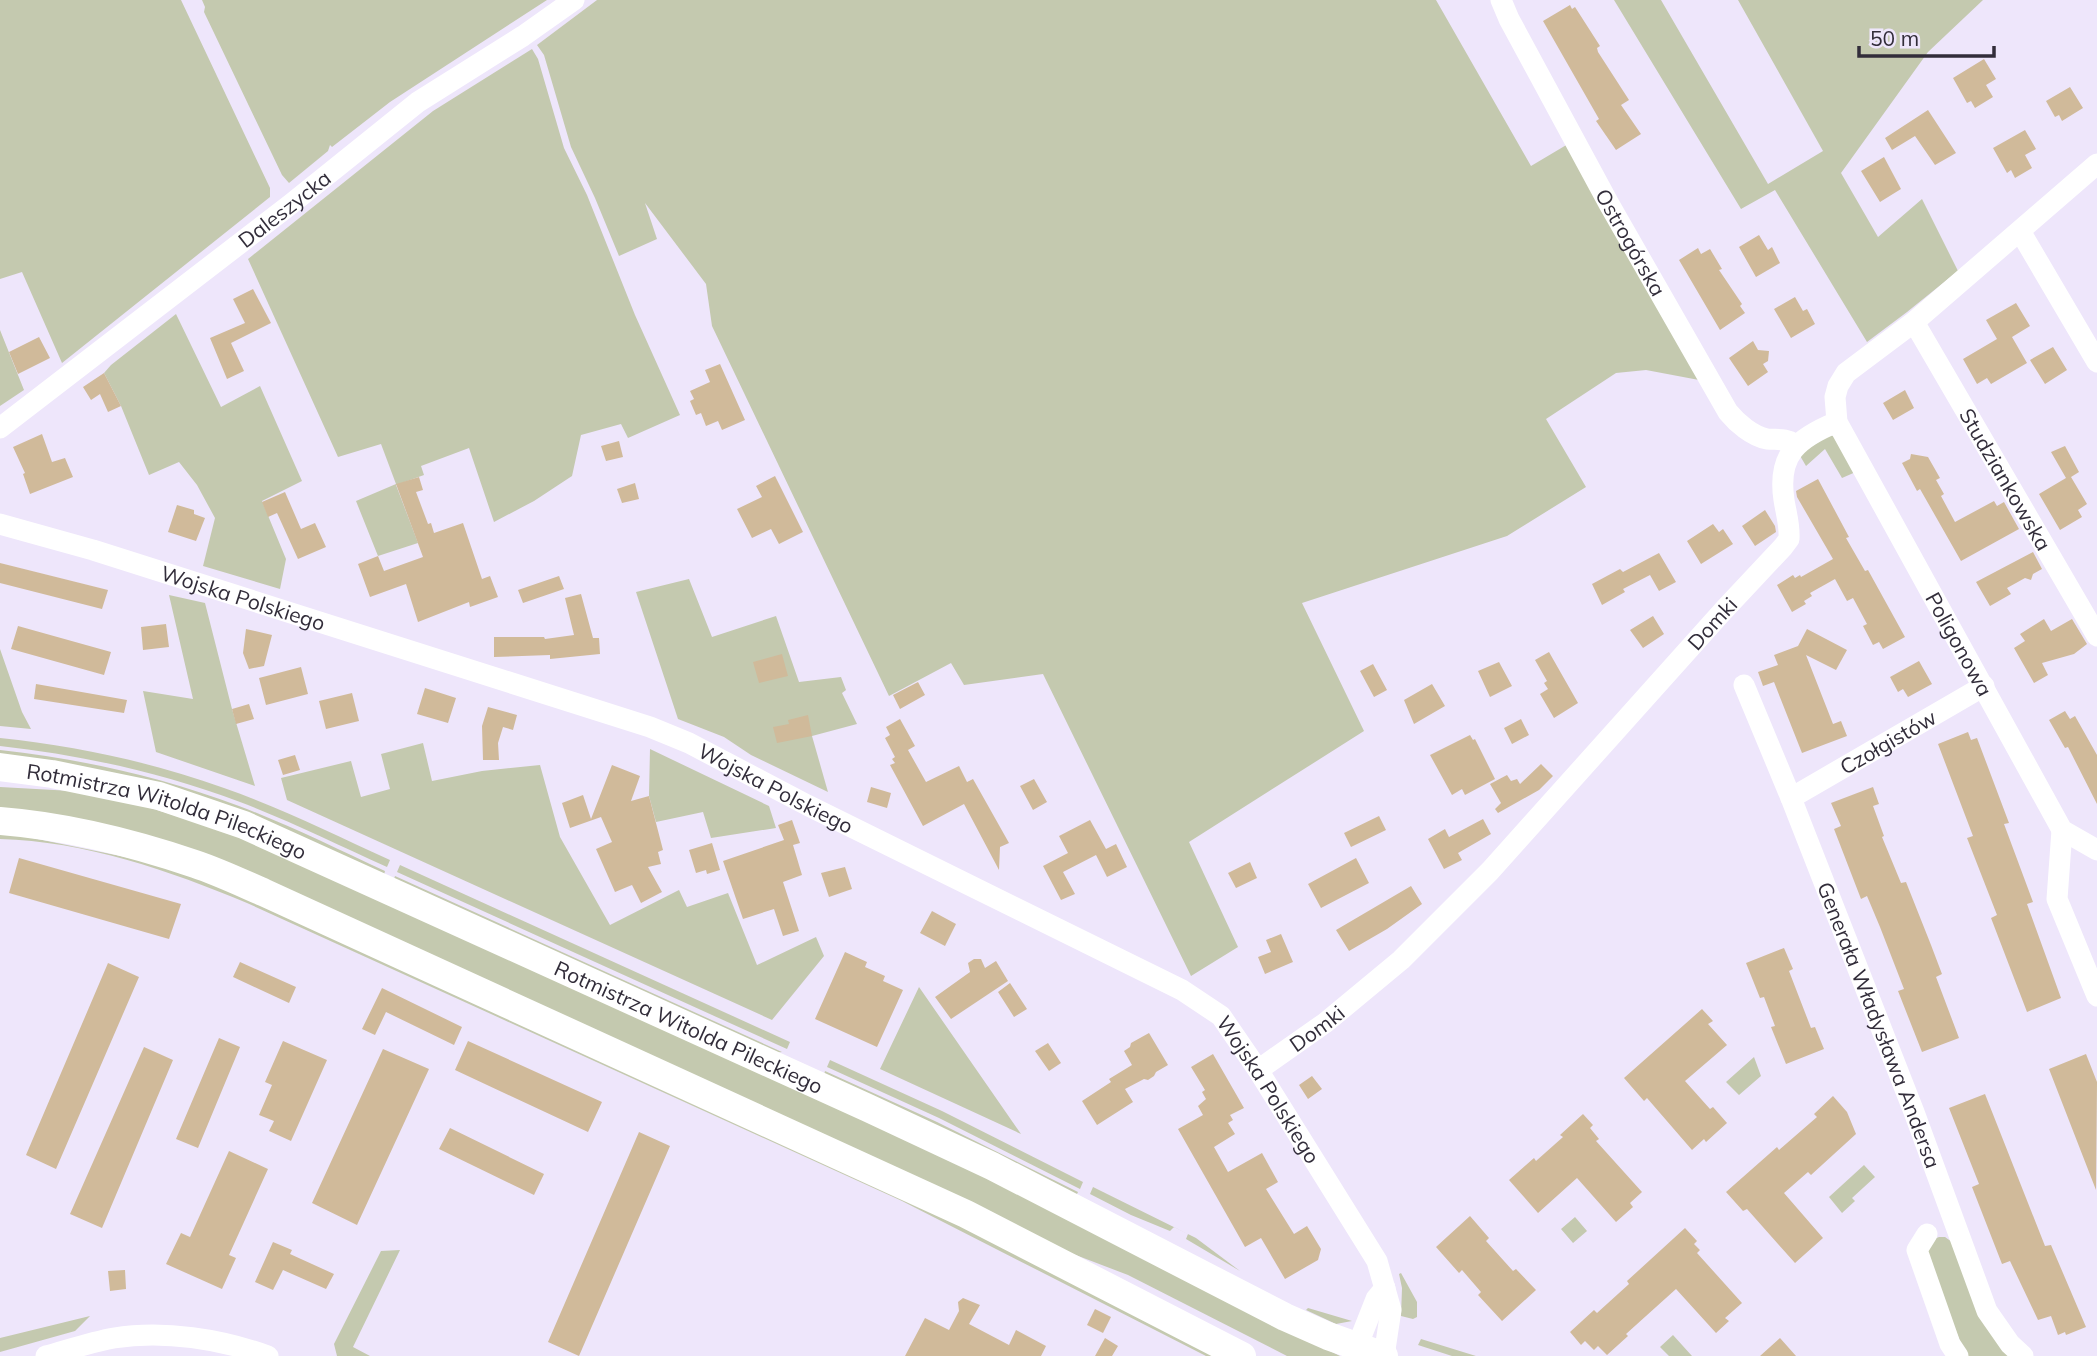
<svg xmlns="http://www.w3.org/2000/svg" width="2097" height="1356" font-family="Mulish,sans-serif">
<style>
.green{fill:#c4c9af}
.building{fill:#d0ba9a}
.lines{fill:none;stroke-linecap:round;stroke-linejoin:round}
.minor{stroke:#fff;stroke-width:21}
.secondary{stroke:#fff;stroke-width:28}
.labels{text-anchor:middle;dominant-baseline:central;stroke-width:7;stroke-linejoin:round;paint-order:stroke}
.street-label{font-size:21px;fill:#322d3a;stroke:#eee6fb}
</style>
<rect width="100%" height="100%" fill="#eee6fb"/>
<path class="green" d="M0,0H181L270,188V197L62,363L22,272L0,279Z
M202,0H547L390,102L332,147L330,145L328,151L289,183L282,175L204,12L205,7Z
M597,0H1436L1531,166L1568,144L1699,380L1646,370L1616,373L1546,419L1586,487L1507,536L1302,603L1364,731L1189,842L1238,947L1191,976L1043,674L964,685L951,663L889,696L712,326L706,284L645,203L657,239L619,256L595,198L571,147L544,55L537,45Z
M1614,0H1661L1768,184L1823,151L1738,0H1983L1928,52L1841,173L1878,237L1922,199L1958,271L1907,312L1867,342L1775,190L1741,209Z
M532,49L538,59L564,148L587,195L635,315L680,415L628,438L621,424L581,435L572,476L534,501L494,522L469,448L421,466L424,475L396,485L418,543L378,556L356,501L396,484L381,444L338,457L248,259L433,111Z
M176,314L221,407L260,386L302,481L262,501L286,559L280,589L203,566L215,518L197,485L179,462L149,475L121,406L104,373L111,365Z
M0,330L24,390L0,406Z
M1830,435L1839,438L1858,471L1842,478L1825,449L1806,466L1799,454Z
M689,579L712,637L776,616L799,682L841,677L846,690L842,693L857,724L812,736L828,792L751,755L724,737L678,719L636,592Z
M169,595L205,603L232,709L255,786L156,752L143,691L193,699Z
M0,649L22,712L31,729L0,726Z
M0,738C76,746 152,762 224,788C281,808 335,835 390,860L387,867C338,845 290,821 240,802C163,773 82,755 0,746Z
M423,743L432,781L482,771L540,765L560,837L610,925L679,890L687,907L728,893L757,965L816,937L824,956L772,1020L287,800L281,778L351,761L361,797L390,789L381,754Z
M650,749L769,806L776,828L711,838L703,812L656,822L649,796Z
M0,750C82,759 162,777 239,806C289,825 337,849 385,871L384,875L0,756Z
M0,787L90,792L118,798L232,833L926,1147L1340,1356H1287L1128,1275L1060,1249L278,887L0,810Z
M13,834L145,861L221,887L904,1196L1218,1356H1206L902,1201L247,903C171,871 84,841 0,839V835Z
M400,865L790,1042L787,1049L397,872Z
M395,876L782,1052L774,1053L394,879Z
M919,987L1021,1134L880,1069Z
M1754,1057L1761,1076L1739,1095L1726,1082Z
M830,1060L942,1111L1083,1182L1080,1189L939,1118L827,1067Z
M825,1071L937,1122L1078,1192L1076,1196L824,1075Z
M1864,1165L1875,1177L1852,1198L1855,1201L1842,1213L1829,1197Z
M1093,1187L1196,1238L1240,1271L1186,1239L1188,1234L1174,1227L1170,1231L1131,1215L1090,1194Z
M1575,1217L1587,1231L1573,1243L1561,1229Z
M1939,1237H1945L1952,1242C1967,1282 1978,1325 2010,1356H1966L1926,1257L1932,1240Z
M400,1250L353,1347L370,1356H337L334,1344L381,1251Z
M1401,1273L1417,1302V1317L1413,1319L1401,1316L1402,1288L1399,1274Z
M1308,1308L1352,1321L1336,1324L1306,1310Z
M90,1316L75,1331L0,1352V1338Z
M1673,1335L1692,1356H1669L1660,1347Z
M1421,1339L1476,1356H1452L1418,1345Z"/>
<path class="building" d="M1570,5L1572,9L1575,7L1600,46L1597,48L1598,52L1629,100L1621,105L1641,134L1616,150L1596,121L1599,119L1543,21Z
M1984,59L1996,79L1986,85L1993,97L1975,108L1971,101L1967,103L1953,78Z
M2070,87L2083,108L2062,121L2059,115L2055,117L2046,101Z
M1928,110L1956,153L1935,165L1915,136L1892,150L1885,138Z
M2025,130L2036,149L2025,155L2032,168L2015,178L2011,170L2007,173L1993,148Z
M1884,157L1901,189L1880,202L1861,171Z
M1759,235L1768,250L1772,247L1780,263L1756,277L1739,247Z
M1698,248L1701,254L1710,249L1722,269L1719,270L1742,304L1740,306L1745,313L1720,330L1679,260Z
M253,289L271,323L231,343L244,371L227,379L210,338L245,323L233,299Z
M1795,297L1803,311L1807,309L1815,324L1791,338L1774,309Z
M2016,303L2030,326L2012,337L2027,363L1991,384L1987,378L1977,384L1963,359L1997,339L1986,320Z
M39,337L50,358L18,374L9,352Z
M1753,341L1758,350L1769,351L1768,361L1763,364L1768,372L1748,386L1729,358Z
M2053,347L2067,370L2045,384L2030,360Z
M720,364L745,420L722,430L718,421L706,426L701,413L696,415L690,401L694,399L690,391L710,382L705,370Z
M104,373L121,406L108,412L100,394L91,400L83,387Z
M1905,390L1914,408L1893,420L1883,403Z
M42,434L52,462L65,458L73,477L30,494L23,474L25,473L13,447Z
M619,441L623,457L606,461L601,446Z
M2065,446L2079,472L2071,477L2087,504L2078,510L2082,517L2060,530L2039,494L2066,478L2051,452Z
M1911,454L1928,457L1940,478L1936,480L1944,494L1941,496L1955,522L1994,501L1997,506L2004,502L2019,529L1961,561L1920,489L1917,491L1902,463L1910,459Z
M775,476L803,532L779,544L771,529L752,538L737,509L762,497L756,486Z
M419,477L423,490L416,492L428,524L431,523L434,533L463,523L482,579L490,576L498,597L470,607L469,602L418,622L406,584L370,597L358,564L378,556L384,571L423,557L396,484Z
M1818,479L1849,537L1846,538L1865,571L1868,570L1905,637L1883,649L1879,642L1873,645L1863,626L1867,624L1853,598L1847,601L1835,579L1810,593L1812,596L1804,601L1806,604L1792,612L1777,585L1793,575L1795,578L1800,575L1801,577L1833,559L1797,497L1796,491Z
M635,483L639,499L622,503L617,489Z
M285,492L301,529L315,523L326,547L298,559L277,513L268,517L262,502Z
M177,505L194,510V514L205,518L196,541L168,532Z
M1765,510L1775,526L1776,532L1755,546L1742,526Z
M1713,524L1719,532L1723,529L1733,544L1701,564L1687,541Z
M2033,552L2042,569L2033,574L2031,580L2025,578L2007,588L2011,594L1990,606L1976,582Z
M1659,553L1676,582L1659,591L1650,575L1623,589L1625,592L1602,605L1592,584L1620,569L1623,572Z
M0,563L108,590L102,609L0,583Z
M559,576L564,589L523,603L518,590Z
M581,594L593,638H599L600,654L550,659V655L494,657V637H544L545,639L574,635L565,598Z
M1653,616L1664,634L1643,648L1630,630Z
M2044,619L2051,631L2072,619L2087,644L2074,654L2042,663L2048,675L2034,683L2014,648L2025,641L2020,634Z
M166,624L169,647L143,650L141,627Z
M18,626L111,652L104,675L11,649Z
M246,629L272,635L264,666L249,669L243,653Z
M1807,629L1847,650L1836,670L1806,655L1833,724L1841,721L1847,736L1802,753L1774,682L1763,686L1758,672L1778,665L1774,655L1798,646Z
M1549,652L1578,703L1554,718L1540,694L1548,689L1544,683L1547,681L1535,660Z
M782,654L788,676L759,683L753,662Z
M1919,661L1932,684L1908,697L1903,689L1898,692L1890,677Z
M1499,662L1512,686L1490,697L1478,671Z
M1373,664L1387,690L1374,697L1360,671Z
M301,667L308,694L266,705L259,678Z
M918,682L925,695L900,709L893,695Z
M36,684L127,700L124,713L34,699Z
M1432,684L1445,706L1414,724L1404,700Z
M425,688L456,698L448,723L417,714Z
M352,693L359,721L326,729L319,701Z
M249,704L254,719L236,724L232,709Z
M488,707L517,715L513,730L503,727L498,743L499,760H483L482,726Z
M2065,711L2070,719L2075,716L2097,755V804L2068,747L2065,748L2049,720Z
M808,715L812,736L777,743L773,727L789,724L788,720Z
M900,719L915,746L908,750L926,782L959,766L967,782L973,779L1009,843L1000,847L999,870L964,804L923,826L890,765L895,763L892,759L895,757L885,738L890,735L886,727Z
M1521,719L1529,735L1512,744L1504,728Z
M1968,732L1971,740L1977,738L2009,823L2004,824L2033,902L2027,904L2061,998L2027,1012L1991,918L1997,915L1967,838L1973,836L1938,744Z
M1470,735L1473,740L1475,739L1495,779L1465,795L1462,789L1452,795L1430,755Z
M295,755L300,770L283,775L278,760Z
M1541,764L1553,776L1539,790L1498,813L1495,809L1501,803L1490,784L1507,775L1511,781L1517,779L1520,784Z
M612,765L640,776L631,801L649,796L663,850L658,852L661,864L648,867L662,892L641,903L632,885L615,892L596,849L612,842L601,817L570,828L562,803L583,795L591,819Z
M1034,779L1047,802L1033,810L1020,786Z
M871,787L891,793L887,808L867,802Z
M1873,787L1879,804L1873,806L1884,836L1882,837L1901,883L1906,882L1931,945L1942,974L1936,977L1959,1038L1922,1052L1898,991L1904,989L1880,927L1867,896L1861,899L1834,829L1841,826L1831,803Z
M1379,816L1386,830L1351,847L1344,833Z
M1483,819L1491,834L1458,853L1462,860L1444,869L1428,839L1445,829L1449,837Z
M792,820L800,843L793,845L802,875L783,882L799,931L783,936L774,909L743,919L723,861L784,840L778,825Z
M1090,820L1106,849L1116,844L1127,867L1107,877L1096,855L1063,872L1075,894L1061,900L1043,866L1068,853L1059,836Z
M712,843L720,870L707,874L706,870L696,873L689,850Z
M19,858L181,904L169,939L9,893Z
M1356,858L1369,883L1321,908L1308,884Z
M1250,862L1257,878L1236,888L1228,873Z
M845,867L852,889L829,897L821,873Z
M1411,886L1422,904L1387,929L1349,951L1336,930Z
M932,911L956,924L945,946L920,933Z
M1281,934L1293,962L1265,974L1258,957L1271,952L1266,940Z
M1784,948L1793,969L1789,971L1811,1028L1815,1027L1824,1049L1786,1064L1771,1027L1775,1026L1764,997L1760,998L1746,963Z
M845,952L867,962L865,967L885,976L883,981L903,990L877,1047L815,1019Z
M974,959H981L985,968L996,961L1008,981L951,1019L935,997L970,972L968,963Z
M240,962L296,987L289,1003L233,977Z
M108,963L139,977L56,1169L26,1155Z
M1010,983L1027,1009L1014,1017L998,992Z
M382,988L462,1027L454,1045L386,1012L375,1035L362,1029Z
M1702,1009L1713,1021L1708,1024L1727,1045L1685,1081L1710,1109L1713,1107L1727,1123L1706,1142L1704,1139L1692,1150L1647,1098L1644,1101L1624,1078Z
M1149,1033L1168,1065L1156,1072L1154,1076L1148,1080L1144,1079L1125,1089L1133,1102L1097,1125L1082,1101L1111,1082L1109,1079L1132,1065L1124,1051L1130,1047L1131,1043Z
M219,1038L240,1047L198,1148L176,1139Z
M283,1041L327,1060L291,1141L269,1131L274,1121L259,1115L272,1085L265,1082Z
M468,1041L602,1102L588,1132L455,1070Z
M1048,1043L1061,1063L1049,1071L1035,1051Z
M144,1047L173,1060L102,1228L70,1214Z
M383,1049L429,1069L357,1225L312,1203Z
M1213,1054L1244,1108L1230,1115L1233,1120L1228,1123L1235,1134L1214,1147L1228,1172L1262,1153L1278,1182L1266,1189L1294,1234L1307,1226L1321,1249L1318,1260L1285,1279L1261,1238L1245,1247L1178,1129L1203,1115L1198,1106L1206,1099L1202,1092L1205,1090L1191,1067Z
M2086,1054L2097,1082L2096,1190L2049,1069Z
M1312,1076L1322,1089L1308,1099L1299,1085Z
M1985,1094L2045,1246L2051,1245L2086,1327L2066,1335L2065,1332L2058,1335L2051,1316L2038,1320L2010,1261L2002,1264L1972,1187L1979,1184L1949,1108Z
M1833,1096L1847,1112L1856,1134L1811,1175L1808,1172L1784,1193L1823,1238L1795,1263L1747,1209L1743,1211L1726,1192L1777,1147L1779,1150L1817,1117L1814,1114Z
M1583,1114L1593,1125L1590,1128L1599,1139L1596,1141L1642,1192L1630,1203L1633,1207L1616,1222L1577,1178L1538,1213L1509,1180L1534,1158L1536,1161L1563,1137L1560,1135Z
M450,1128L544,1174L534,1195L439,1149Z
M639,1132L670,1146L579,1356L548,1342Z
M229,1151L268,1169L229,1255L236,1258L222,1289L166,1264L181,1233L190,1237Z
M1470,1216L1489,1238L1486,1241L1513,1271L1516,1269L1536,1290L1502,1321L1478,1295L1481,1292L1462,1270L1459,1273L1436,1247Z
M1685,1228L1697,1241L1694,1244L1700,1250L1697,1253L1742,1303L1725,1318L1729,1321L1716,1333L1676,1289L1626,1334L1628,1336L1607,1355L1598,1346L1594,1350L1585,1341L1581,1345L1570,1332L1594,1310L1597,1313L1629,1284L1627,1281Z
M273,1242L292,1250L290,1254L334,1274L326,1289L283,1270L273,1290L255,1282Z
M125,1270L126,1289L110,1291L108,1271Z
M963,1298L980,1305L969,1324L1009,1345L1016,1330L1046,1346L1041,1356H905L925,1318L949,1330L959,1311L958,1302Z
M1095,1309L1111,1317L1103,1333L1087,1325Z
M1105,1338L1118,1346L1112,1356H1095Z
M1780,1338L1796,1356H1760Z"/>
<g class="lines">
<g class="minor">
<path id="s1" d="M1501,0L1509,19L1609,204L1728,412C1737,423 1752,436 1767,439C1778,440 1785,438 1795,444"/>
<path id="s2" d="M2097,164L1914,322L1846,373L1838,386L1835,397L1837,422L2062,830L2097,850"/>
<path d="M2020,231L2097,362"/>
<path id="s3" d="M1914,322L2097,636"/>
<path id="s4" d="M0,428L291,204L418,102L523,36L574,0"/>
<path id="s5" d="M0,524L93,550L650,727L689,743L807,805L1182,990L1221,1016L1258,1070L1377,1261L1391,1310L1384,1356"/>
<path id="s6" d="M1744,685L1791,798L1914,1112L1987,1311L2010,1344L2023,1356"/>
<path id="s7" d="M1791,798L1984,686"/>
<path d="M2062,830L2057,899L2097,996"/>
<path id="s8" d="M1258,1070L1325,1023L1401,960L1490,871L1723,611L1783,547L1789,539C1790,525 1786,513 1784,500C1777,454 1798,438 1837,422"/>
<path d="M1927,1234L1917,1250L1950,1344L1958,1356"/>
<path d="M1357,1347L1376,1299L1385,1288"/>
<path d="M46,1356C68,1350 91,1342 114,1338C164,1330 221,1339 268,1356"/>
</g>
<g class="secondary">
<path id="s9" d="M0,767L52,774L159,796L244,825L868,1108L992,1166L1285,1317L1328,1336L1384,1356"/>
<path d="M0,821C65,826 133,843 195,864C219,872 242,883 265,893L966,1214L1242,1356"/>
</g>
</g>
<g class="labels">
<g class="street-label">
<text stroke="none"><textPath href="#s4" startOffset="359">Daleszycka</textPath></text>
<text stroke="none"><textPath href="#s1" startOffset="275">Ostrogórska</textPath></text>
<text stroke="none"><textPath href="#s3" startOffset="182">Studziankowska</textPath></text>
<text stroke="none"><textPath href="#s5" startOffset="254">Wojska Polskiego</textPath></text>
<text stroke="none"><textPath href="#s8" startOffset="639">Domki</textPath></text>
<text stroke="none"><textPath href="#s2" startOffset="632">Poligonowa</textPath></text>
<text stroke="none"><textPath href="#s7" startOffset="112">Czołgistów</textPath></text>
<text stroke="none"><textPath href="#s5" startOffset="821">Wojska Polskiego</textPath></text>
<text stroke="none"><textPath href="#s9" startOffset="173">Rotmistrza Witolda Pileckiego</textPath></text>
<text stroke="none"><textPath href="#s6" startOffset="366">Generała Władysława Andersa</textPath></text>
<text stroke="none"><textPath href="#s9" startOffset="740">Rotmistrza Witolda Pileckiego</textPath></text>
<text stroke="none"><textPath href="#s8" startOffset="72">Domki</textPath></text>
<text stroke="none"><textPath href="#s5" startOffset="1409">Wojska Polskiego</textPath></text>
</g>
</g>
<path d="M1859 46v10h135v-10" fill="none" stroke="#322d3a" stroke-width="3.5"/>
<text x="1870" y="46" font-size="21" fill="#322d3a" stroke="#eee6fb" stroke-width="5" paint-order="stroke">50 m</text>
</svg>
